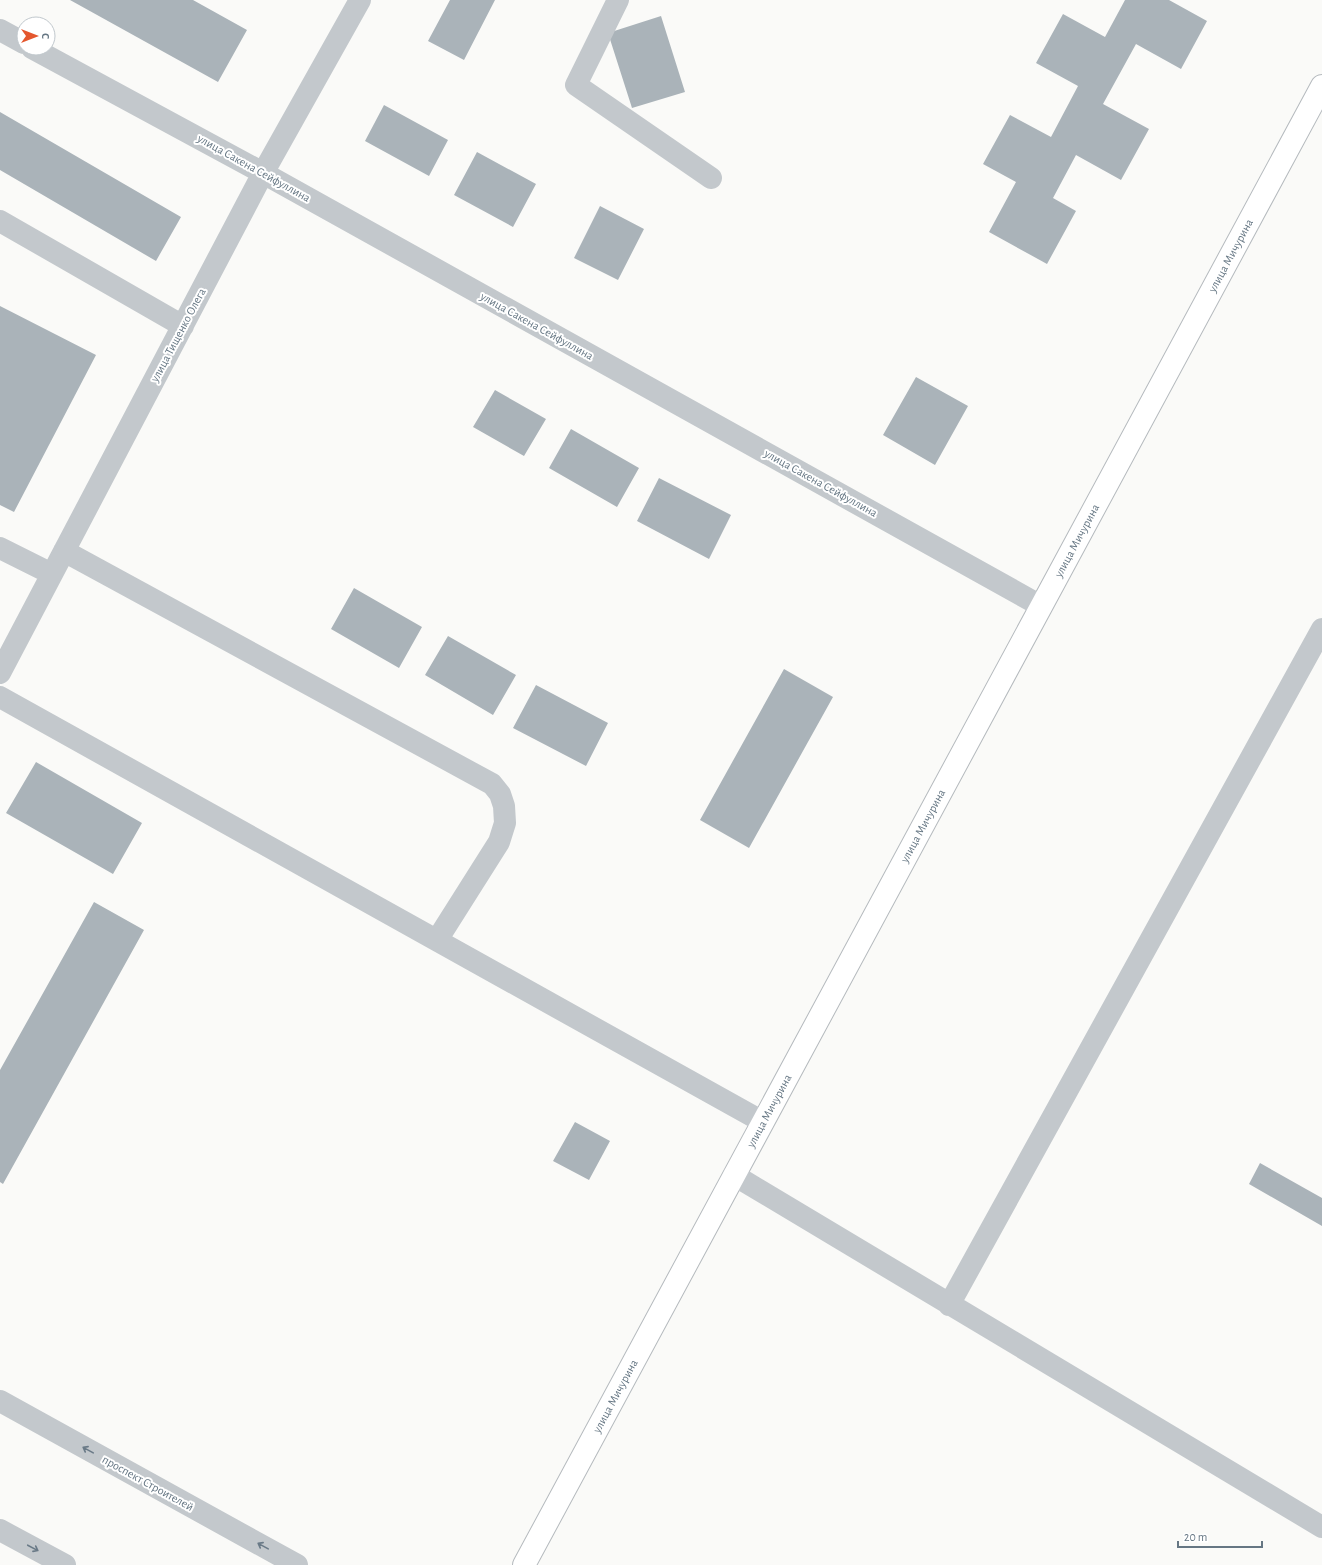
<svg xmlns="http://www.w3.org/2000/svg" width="1322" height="1565" font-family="'Alegreya Sans',sans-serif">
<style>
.building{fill:#aab3b9}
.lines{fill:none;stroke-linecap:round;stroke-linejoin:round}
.major-casing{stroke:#b5babe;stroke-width:24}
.minor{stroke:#c3c8cc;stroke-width:22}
.major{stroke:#fff;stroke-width:22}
.oneway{stroke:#6a7a87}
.labels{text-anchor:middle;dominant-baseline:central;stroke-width:4;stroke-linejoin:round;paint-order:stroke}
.street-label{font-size:12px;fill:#657683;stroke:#fff}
</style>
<rect width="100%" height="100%" fill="#fafaf8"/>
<path class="building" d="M70,0H193L247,30L218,82Z
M450,0H495L464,60L428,41Z
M1125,0H1169L1207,21L1181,69L1136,44L1103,104L1149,129L1121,180L1076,155L1053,198L1076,211L1047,264L989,232L1016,182L983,164L1010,115L1051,137L1078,86L1036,63L1063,14L1105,37Z
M661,16L685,92L632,108L608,33Z
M384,105L448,140L429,176L365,141Z
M0,112L181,217L156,261L0,170Z
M477,152L536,184L513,227L454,195Z
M600,206L644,229L618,280L574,258Z
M0,306L96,355L14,512L0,505Z
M916,377L968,406L935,465L883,435Z
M495,390L546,419L524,456L473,427Z
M571,429L639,468L617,507L549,468Z
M659,478L731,515L709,559L637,521Z
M354,588L422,627L399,668L331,629Z
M448,636L516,675L493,715L425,675Z
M784,669L833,697L749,848L700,820Z
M536,685L608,723L586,766L513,728Z
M36,762L142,823L113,874L6,813Z
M94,902L144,930L3,1184L0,1182V1070Z
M575,1122L610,1141L589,1180L553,1161Z
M1260,1163L1322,1198V1226L1249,1184Z"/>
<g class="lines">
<g class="major-casing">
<g id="major">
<path id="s1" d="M524,1565L1322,86"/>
</g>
</g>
<path class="minor" d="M618,0L576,85L711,178
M0,30L24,43
M32,48L263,173L1041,606
M0,221L183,326
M0,548L52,574
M64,551L492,784L500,794L504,806L505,823L499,842L437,940
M0,673L263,173L360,0
M0,697L763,1122
M734,1175L1322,1527
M949,1305L1322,629
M0,1401L297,1565
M0,1530L65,1565"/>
<use href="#major" class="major"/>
</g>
<defs><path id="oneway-shaft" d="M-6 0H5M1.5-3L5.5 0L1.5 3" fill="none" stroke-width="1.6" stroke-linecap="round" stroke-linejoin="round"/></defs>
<g class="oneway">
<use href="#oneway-shaft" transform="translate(88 1450) rotate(-151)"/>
<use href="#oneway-shaft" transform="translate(263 1546) rotate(-151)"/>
<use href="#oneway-shaft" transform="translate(33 1548) rotate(28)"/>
</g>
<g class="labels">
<g class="street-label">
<text transform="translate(254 168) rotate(29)">улица Сакена Сейфуллина</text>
<text stroke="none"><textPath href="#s1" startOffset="1488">улица Мичурина</textPath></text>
<text transform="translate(537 326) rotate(29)">улица Сакена Сейфуллина</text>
<text transform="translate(178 335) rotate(-62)">улица Тищенко Олега</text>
<text transform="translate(821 483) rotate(29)">улица Сакена Сейфуллина</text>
<text stroke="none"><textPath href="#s1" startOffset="1164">улица Мичурина</textPath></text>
<text stroke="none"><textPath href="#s1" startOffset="840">улица Мичурина</textPath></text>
<text stroke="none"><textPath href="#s1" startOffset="516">улица Мичурина</textPath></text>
<text stroke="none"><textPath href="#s1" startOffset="192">улица Мичурина</textPath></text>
<text transform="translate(148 1483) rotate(29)">проспект Строителей</text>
</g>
</g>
<g transform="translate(36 36) rotate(90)"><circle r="19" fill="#ffffff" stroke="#c1c8cd"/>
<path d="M0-3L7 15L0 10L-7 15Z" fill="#e4572e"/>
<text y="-6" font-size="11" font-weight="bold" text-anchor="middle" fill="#657683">С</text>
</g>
<path d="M1178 1541v6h84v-6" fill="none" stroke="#657683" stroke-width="2"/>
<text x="1184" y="1541" font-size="12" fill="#657683" stroke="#ffffff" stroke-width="3" paint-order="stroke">20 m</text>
</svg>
